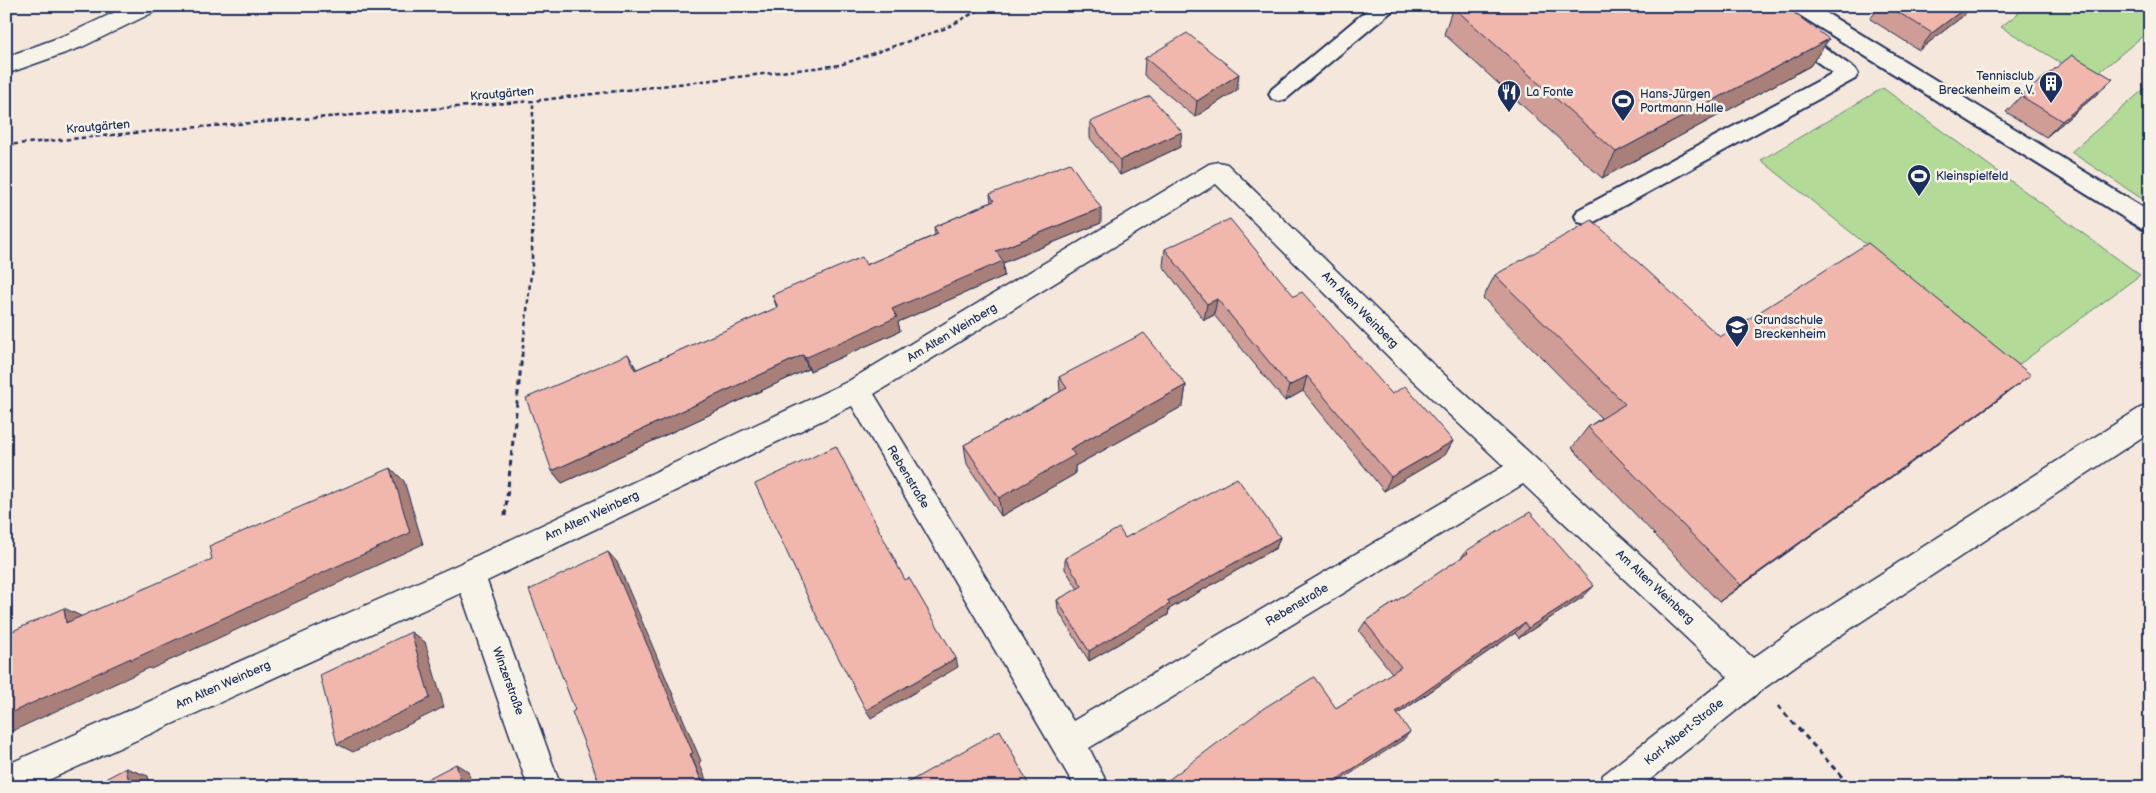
<svg xmlns="http://www.w3.org/2000/svg" width="2156" height="793" font-family="'Balsamiq Sans',sans-serif">
<style>
.green{fill:#b3da96;stroke:#67847a}
.lines{fill:none;stroke-linecap:round;stroke-linejoin:round}
.service-casing{stroke:#1b2f5e;stroke-width:4}
.minor-casing{stroke:#1b2f5e;stroke-width:3}
.secondary-casing{stroke:#1b2f5e;stroke-width:3}
.path-far1{stroke:#1b2f5e;stroke-width:2.5;stroke-dasharray:4.5 3;stroke-linecap:butt}
.path{stroke:#1b2f5e;stroke-width:3;stroke-dasharray:5.5 4.5;stroke-linecap:butt}
.service{fill:#f7f3e8;fill-rule:evenodd}
.minor{fill:#f7f3e8;fill-rule:evenodd}
.secondary{fill:#f7f3e8;fill-rule:evenodd}
.wall{fill:#cf9d95;stroke:#1b2f5e}
.shaded-wall{fill:#a98079;stroke:#1b2f5e}
.building{fill:#f1b7ad;stroke:#1b2f5e}
.labels{text-anchor:middle;dominant-baseline:central;stroke-width:5;stroke-linejoin:round;paint-order:stroke}
.poi-label{font-size:12px;fill:#1b2f5e;stroke:#f7f3e8;text-anchor:start}
.street-label{font-size:12px;fill:#1b2f5e;stroke:#f7f3e8}
</style>
<rect width="100%" height="100%" fill="#f6e7dc"/>
<filter id="ink" filterUnits="userSpaceOnUse"><feTurbulence type="fractalNoise" baseFrequency=".02" numOctaves="2"/><feDisplacementMap in="SourceGraphic" scale="10" xChannelSelector="R" yChannelSelector="G"/><feConvolveMatrix kernelMatrix="1 2 1 2 8 2 1 2 1" color-interpolation-filters="sRGB"/></filter>
<g filter="url(#ink)">
<path class="green" d="M2027,6H2150V30L2090,80L2001,27Z
M2150,84V204L2071,152Z
M1883,88L2140,275L2017,366L1761,160Z"/>
<g class="lines">
<g class="service-casing">
<path id="service" d="M1372,6H1394L1392,11L1286,99L1279,101L1272,99L1269,94L1272,89Z
M1791,6H1815L2150,212V231L2142,229L1793,11Z
M1793,28L1800,30L1855,69L1858,74L1855,79L1594,222L1586,224L1578,222L1575,216L1578,210L1833,73L1786,40L1783,35L1786,30Z"/>
</g>
<g class="minor-casing">
<path id="minor" d="M1218,162L1227,164L1424,356L1753,658L1790,632L2140,408L2150,405V432L1812,654L1763,689L1641,787H1599L1603,775L1728,677L1523,484L1089,748L1109,787H1075L852,406L487,581L561,787H528L461,593L33,787H6V765L459,564L847,382L1209,164ZM1216,184L1404,372L1504,466L1073,721L874,394Z"/>
</g>
<g class="secondary-casing">
<path id="secondary" d="M128,6H159L156,11L82,47L6,74V57L66,35Z"/>
</g>
<path class="path-far1" d="M6,145L187,128L533,101L840,65L946,28L986,6
M522,356L532,265L533,101"/>
<path class="path" d="M505,516L522,355
M1778,706L1851,787"/>
<use href="#service" class="service"/>
<use href="#minor" class="minor"/>
<use href="#secondary" class="secondary"/>
</g>
<path class="wall" d="M1880,6H1971L1963,16L1919,50L1870,19Z
M1453,7L1829,39L1810,66L1602,178L1444,34Z
M1145,58L1237,90L1195,117L1144,75Z
M2096,95L2046,137L2006,112L2021,96Z
M1090,122L1180,147L1120,175L1090,138Z
M990,194L1101,223L1003,263L1004,276L898,322L900,331L810,371L808,369L562,483L552,471L637,369L777,308L772,295L866,265L935,235L934,227L991,202Z
M1165,249L1294,296L1392,394L1453,441L1445,455L1384,491L1303,391L1285,401L1214,315L1204,320L1163,266Z
M1495,275L1720,337L2002,397L1719,602L1572,448L1588,427L1601,418L1483,298Z
M1059,377L1186,385L1183,406L1075,466V474L1001,516L967,464L964,445L1060,392Z
M1280,537L1276,548L1169,609L1168,615L1089,661L1058,610L1057,600L1078,589L1065,569V558L1125,538Z
M1466,551L1594,586L1583,597L1519,638L1515,633L1398,714L1403,740L1336,708L1392,673L1359,631L1365,622L1461,558Z"/>
<path class="shaded-wall" d="M1968,6H1971L1963,16L1919,50L1932,33Z
M1829,39L1810,66L1602,178L1616,152Z
M1239,74L1237,90L1195,117L1197,101Z
M2113,79L2096,95L2046,137L2062,121Z
M1182,132L1180,147L1120,175V160Z
M1101,208V223L1003,263L1004,276L898,322L900,331L810,371L805,358L996,251Z
M1217,299L1214,315L1204,320L1207,304Z
M628,354L636,368L643,384L635,370Z
M803,355L808,369L562,483L552,471Z
M2031,375L2002,397L1719,602L1741,585Z
M1307,376L1303,391L1285,401L1289,386Z
M1186,385L1183,406L1075,466V474L1001,516L999,498L1070,449Z
M1453,441L1445,455L1384,491L1391,477Z
M391,468L404,481L423,544L151,669L149,668L6,734V715Z
M1280,537L1276,548L1169,609L1168,615L1089,661V651L1167,601Z
M608,552L617,562L701,761L699,762L709,787H704Z
M1594,586L1583,597L1519,638L1528,628Z
M64,608L85,618L66,623Z
M1524,623L1515,633L1389,720L1396,712Z
M411,632L425,642L444,707L353,752L337,744Z
M956,658L958,667L871,718L866,710Z
M1410,732L1403,740L1330,787H1325Z
M456,764L469,772L474,787H463Z
M126,768L148,776L150,787H130Z"/>
<path class="building" d="M1454,6H1785L1829,39L1616,152L1453,7Z
M1888,6H1968L1932,33Z
M1187,33L1239,74L1197,101L1145,58Z
M2072,55L2113,79L2062,121L2021,96Z
M1150,96L1182,132L1120,160L1090,122Z
M1070,163L1101,208L996,251L1003,261L892,309L897,317L805,358L803,355L552,471L526,398L628,354L635,370L778,307L772,295L862,257L866,265L938,234L934,227L994,201L990,194Z
M1230,219L1294,296L1302,292L1392,394L1405,386L1453,441L1391,477L1307,376L1289,386L1217,299L1207,304L1165,249Z
M1592,220L1720,337L1868,243L2031,375L1741,585L1588,427L1625,404L1495,275Z
M1144,333L1186,385L1070,449L1075,455L999,498L964,445L1067,388L1059,377Z
M836,446L905,580L909,578L956,658L866,710L818,619L755,484Z
M391,468L410,533L131,660V658L6,715V634L64,608L66,623L212,559L209,546Z
M1237,478L1280,537L1167,601L1170,604L1089,651L1057,600L1082,586L1065,558L1119,528L1125,538Z
M1530,512L1594,586L1528,628L1524,623L1396,712L1410,732L1325,787H1159L1264,708L1314,677L1336,708L1401,667L1365,622L1468,553L1466,551Z
M608,552L693,753L690,754L704,787H601L572,712L575,710L529,590Z
M411,632L430,698L337,744L320,675Z
M1000,730L1030,787H909L907,783Z
M456,764L463,787H412Z
M126,768L130,787H90Z"/>
</g>
<defs>
<g id="building-pin" transform="scale(1.25)"><path d="M0 17L-7.5 6A9.5 9.5 0 1 1 7.5 6Z" fill="#1b2f5e" stroke="#f7f3e8"/><path d="M-4-6H4V6H1V3H-1V6H-4ZM-2.5-4.3h1.7v1.8h-1.7ZM.8-4.3h1.7v1.8H.8ZM-2.5-1h1.7V.8h-1.7ZM.8-1h1.7V.8H.8Z" fill="#fff"/></g>
<g id="restaurant-pin" transform="scale(1.25)"><path d="M0 17L-7.5 6A9.5 9.5 0 1 1 7.5 6Z" fill="#1b2f5e" stroke="#f7f3e8"/><path d="M-5-6h1v4h1v-4h1v4h1v-4h1v5L-1.5 .5V6h-2V.5L-5-1ZM5-6V6H3V1.5H1.5Q1.5-4 5-6Z" fill="#fff"/></g>
<g id="stadium-pin" transform="scale(1.25)"><path d="M0 17L-7.5 6A9.5 9.5 0 1 1 7.5 6Z" fill="#1b2f5e" stroke="#f7f3e8"/><path d="M0-5a6.5 5 0 1 0 0 10a6.5 5 0 1 0 0-10ZM-3.5-1.8h7v3.6h-7Z" fill="#fff"/></g>
<g id="school-pin" transform="scale(1.25)"><path d="M0 17L-7.5 6A9.5 9.5 0 1 1 7.5 6Z" fill="#1b2f5e" stroke="#f7f3e8"/><path d="M0-5L7-2L0 1L-7-2ZM-4 1L0 2.5L4 1V4Q0 6-4 4Z" fill="#fff"/></g>
</defs>
<g fill-rule="evenodd">
<use href="#building-pin" x="2051" y="83"/>
<use href="#restaurant-pin" x="1509" y="92"/>
<use href="#stadium-pin" x="1623" y="101"/>
<use href="#stadium-pin" x="1919" y="176"/>
<use href="#school-pin" x="1737" y="327"/>
</g>
<g class="labels">
<g class="poi-label">
<text x="2034" y="76" text-anchor="end">Tennisclub<tspan x="2034" dy="14">Breckenheim e. V.</tspan></text>
<text x="1526" y="92">La Fonte</text>
<text x="1640" y="94">Hans-Jürgen<tspan x="1640" dy="14">Portmann Halle</tspan></text>
<text x="1936" y="176">Kleinspielfeld</text>
<text x="1754" y="320">Grundschule<tspan x="1754" dy="14">Breckenheim</tspan></text>
</g>
<g class="street-label">
<text transform="translate(502 94) rotate(-5)">Krautgärten</text>
<text transform="translate(98 127) rotate(-5)">Krautgärten</text>
<text transform="translate(1360 310) rotate(45)">Am Alten Weinberg</text>
<text transform="translate(952 333) rotate(-31)">Am Alten Weinberg</text>
<text transform="translate(908 477) rotate(59)">Rebenstraße</text>
<text transform="translate(592 516) rotate(-25)">Am Alten Weinberg</text>
<text transform="translate(1655 587) rotate(43)">Am Alten Weinberg</text>
<text transform="translate(1297 605) rotate(-31)">Rebenstraße</text>
<text transform="translate(508 681) rotate(70)">Winzerstraße</text>
<text transform="translate(223 685) rotate(-24)">Am Alten Weinberg</text>
<text transform="translate(1684 732) rotate(-39)">Karl-Albert-Straße</text>
</g>
</g>
<rect width="2156" height="793" fill="none" stroke="#f7f3e8" stroke-width="25"/>
<rect x="12" y="12" width="2131" height="768" fill="none" stroke="#1b2f5e" stroke-width="2" filter="url(#ink)"/>
</svg>
